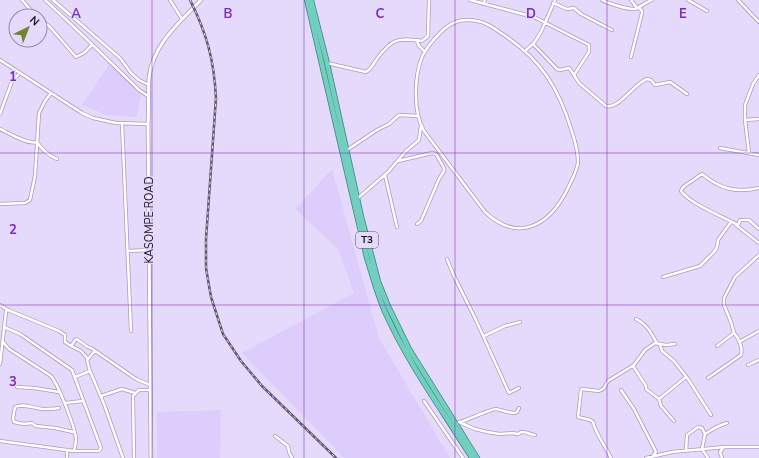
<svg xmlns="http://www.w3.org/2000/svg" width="759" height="458" font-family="'Nunito Sans',sans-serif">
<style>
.built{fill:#ddcdfd}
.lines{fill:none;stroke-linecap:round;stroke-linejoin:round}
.minor-casing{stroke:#a79ac0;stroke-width:4}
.tertiary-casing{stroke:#a79ac0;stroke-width:4.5}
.trunk-casing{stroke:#3b847d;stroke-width:6}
.minor{stroke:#fff;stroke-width:2.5}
.tertiary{stroke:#fff;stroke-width:3}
.trunk{stroke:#72cebf;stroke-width:4.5}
.rail-casing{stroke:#5f586c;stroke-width:2.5}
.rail{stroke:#e5dafb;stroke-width:1;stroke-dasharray:3;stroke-linecap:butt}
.grid{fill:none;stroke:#7b2cbf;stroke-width:1;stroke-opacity:0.55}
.labels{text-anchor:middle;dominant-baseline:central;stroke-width:3;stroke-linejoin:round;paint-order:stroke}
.shield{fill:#e5dafb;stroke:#554e62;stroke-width:1}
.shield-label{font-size:10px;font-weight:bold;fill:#171220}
.street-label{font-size:11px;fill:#171220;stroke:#e5dafb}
.grid-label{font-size:13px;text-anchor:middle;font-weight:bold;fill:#7b2cbf;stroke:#e5dafb;stroke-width:3;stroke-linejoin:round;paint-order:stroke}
</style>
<rect width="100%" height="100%" fill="#e5dafb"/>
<path class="built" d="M110,63L141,95L137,117L107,115L82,105Z
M332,169L379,338L450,458H344L242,353L354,293L338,249L295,209Z
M221,410L220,458H157V412Z"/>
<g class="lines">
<g class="minor-casing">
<path id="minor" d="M22,0L36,16
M45,0C77,29 108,60 139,90L148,96
M53,0L120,58L131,73L139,80L149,85
M170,0L182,19
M470,0L534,17L589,45V52L574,75L579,83L606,106C620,109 634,83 647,79L651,80L655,85L670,82L687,94
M602,0C607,3 629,10 635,9C641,7 646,2 652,0
M631,0L637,8
M688,0L707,11
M738,0L759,22
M553,3L567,9L574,8L581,14L612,30
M483,4L485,0
M40,19L50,27L76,57L84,53L92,45
M468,20C482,20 491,26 501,33C541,59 559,88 572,132C575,141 578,152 578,162C577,172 571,181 567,190C549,226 518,243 485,212L424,131C413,112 414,77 422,57C426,48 434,39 441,32C445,28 450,24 456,22C460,20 464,20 468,20Z
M417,41L419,46L425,52
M533,44L557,69L560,70L569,68L574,75
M525,51L534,43L541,32L555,0
M631,57L642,13V11L639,8L640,6
M0,60L82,113L93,118L116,123L148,124
M327,63L366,72C371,69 373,65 376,60C392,38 397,38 422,41L428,36L429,0
M0,114L12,81L18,75
M745,120L759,119
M122,123L131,331
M0,129C9,133 28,145 37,142C42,150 48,155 57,159
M720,148L759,155
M347,150L377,130L389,124L399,115L418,116
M749,153L745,120V105L753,84L759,75
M398,161L432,153L436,154L444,168V171L439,179L421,221L417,224
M385,175L397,227
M759,188C736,193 720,189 702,174L683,187L681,191C690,204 724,217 738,225L740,220H749L759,229
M358,198L388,172L406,151L419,140L421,126
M0,204L25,203L30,200L35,176L39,113L45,101L51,93
M736,225L759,243
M128,251L149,250
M447,259L454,276L475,318L509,393L519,388
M663,277L700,266L714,252L717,247L718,240L731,222
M0,305L8,310
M636,319C647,324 651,333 657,343
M484,336L505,326L520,322
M3,342L9,349L51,376C59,386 74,425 76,438C76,442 75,447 74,451
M739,342L759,331
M660,345L662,351L674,361L688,379L711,415
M71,346L81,351L88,359
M717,346L734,333L731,322L724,305V298L735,277L759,255
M0,364L6,311L8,310L59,331L65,335V342L71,346L76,339C81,341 87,348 91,348L136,379L150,385
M748,365L759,360
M633,366L646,386V389L659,399L686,377
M90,371L87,360L95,351
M75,377L90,371L104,404L123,458
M708,378L741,355C743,348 739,338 734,333
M17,387L34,388L59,392
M621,390L634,409L654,448L656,452L652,457
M101,396L122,389L135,393
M659,399L661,406L674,421
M424,401L463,458
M65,403L83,401
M59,408C53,409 47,409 42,409C33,408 23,403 15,407L13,418L14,422L24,424L32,423L36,426L55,428L73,432
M459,422L475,429L487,432L500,434L512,433L518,434C524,429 529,435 535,435
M460,422C465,421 493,408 496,409C502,410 508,413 515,413L517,412L519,408
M275,436L288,446L289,452L292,458
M0,441L74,451H99L101,448L72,370L20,334L4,327
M686,451L687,435L698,427L702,428L705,434
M67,458V450
M134,458L133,396L139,390H150
M611,458C606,447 595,433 593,422L590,420L578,417L581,390L582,389L599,391L601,390L604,388L608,381L634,365L645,350L655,343L666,345L675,344
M646,458L672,452L725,447
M708,458L702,449L705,434C713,429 717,426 727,423
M722,458L720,452L723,448L725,447H759"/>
</g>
<g class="tertiary-casing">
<path id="tertiary" d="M151,458L148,124C149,109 148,93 149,78C153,44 179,23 201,0"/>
</g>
<g class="trunk-casing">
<path id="trunk" d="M307,0L367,258C373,277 378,297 387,316C410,366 443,411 472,458
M311,0L327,63L361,216L378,281L388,306L409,349L477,458"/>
</g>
<use href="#minor" class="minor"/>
<use href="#tertiary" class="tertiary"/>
<use href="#trunk" class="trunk"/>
<g class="rail-casing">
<path id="rail" d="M190,0C207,34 214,60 216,98L206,239V268L211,297L223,334L241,361L262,386L336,458"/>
</g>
<use href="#rail" class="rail"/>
</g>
<path class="grid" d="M152,0V458M304,0V458M455,0V458M607,0V458M0,153H759M0,305H759"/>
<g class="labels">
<rect class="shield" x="356" y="232" width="22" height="16" rx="3"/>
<g class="shield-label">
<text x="367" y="240">T3</text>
</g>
<g class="street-label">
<text transform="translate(149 220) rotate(-90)">KASOMPE ROAD</text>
</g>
</g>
<g class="grid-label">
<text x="76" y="18">A</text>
<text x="228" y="18">B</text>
<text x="380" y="18">C</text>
<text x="531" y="18">D</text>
<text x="683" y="18">E</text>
<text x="13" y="81">1</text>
<text x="13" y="234">2</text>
<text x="13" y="386">3</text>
</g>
<g transform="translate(28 28) rotate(43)"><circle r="19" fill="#e5dafb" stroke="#938aa3"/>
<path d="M0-3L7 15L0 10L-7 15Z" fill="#728433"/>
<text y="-6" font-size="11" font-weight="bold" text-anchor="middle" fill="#171220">N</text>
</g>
</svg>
